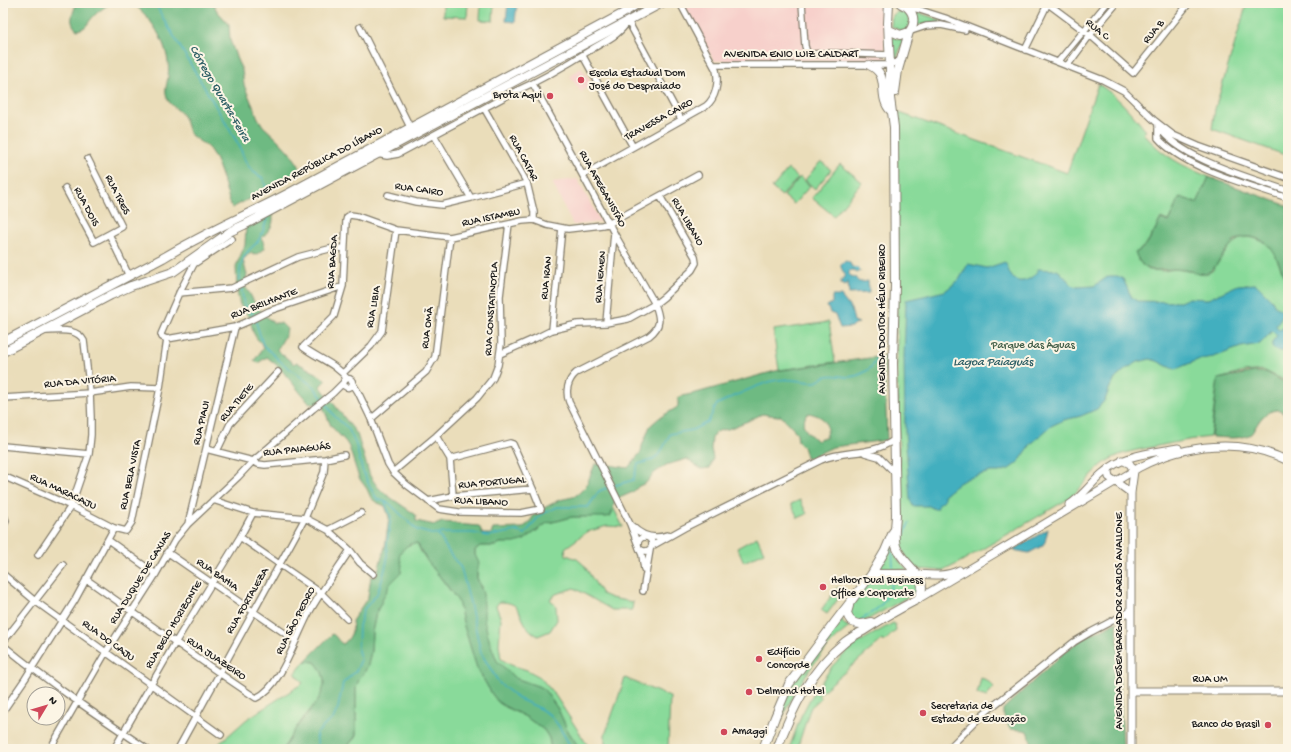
<svg xmlns="http://www.w3.org/2000/svg" width="1291" height="752" font-family="'Gochi Hand',sans-serif">
<style>
.built{fill:#f7d0cb}
.green{fill:#89da9a;stroke:#527b5b}
.forest{fill:#6eba82;stroke:#456b4f;fill-rule:evenodd}
.water{fill:#42afbf;stroke:#2f666e}
.lines{fill:none;stroke-linecap:round;stroke-linejoin:round}
.stream{stroke:#42afbf;stroke-width:1.5}
.street-casing{stroke:#837c6b;stroke-width:8}
.secondary-casing{stroke:#837c6b;stroke-width:9}
.primary-casing{stroke:#837c6b;stroke-width:10}
.street{stroke:#fff;stroke-width:5.5}
.secondary{stroke:#fff;stroke-width:7}
.primary{stroke:#fff;stroke-width:8}
.poi-dot{fill:#d1495b;stroke:#fcf5e5;stroke-width:1.5}
.labels{text-anchor:middle;dominant-baseline:central;stroke-width:4;stroke-linejoin:round;paint-order:stroke}
.street-label{font-size:11px;fill:#1c1c1c;stroke:#fcf5e5}
.poi-label{font-size:11px;fill:#1c1c1c;stroke:#fcf5e5;text-anchor:start}
.park-label{font-size:11px;fill:#425e48;stroke:#fcf5e5}
.water-label{font-size:12px;font-style:italic;fill:#2d5e65;stroke:#fcf5e5}
</style>
<rect width="100%" height="100%" fill="#fcf5e5"/>
<filter id="ink" filterUnits="userSpaceOnUse"><feTurbulence type="fractalNoise" baseFrequency=".025" numOctaves="2"/><feDisplacementMap in="SourceGraphic" scale="8" xChannelSelector="R" yChannelSelector="G"/><feConvolveMatrix kernelMatrix="1 2 1 2 8 2 1 2 1" color-interpolation-filters="sRGB"/></filter>
<filter id="wash" filterUnits="userSpaceOnUse"><feTurbulence type="fractalNoise" baseFrequency=".012" numOctaves="4" result="noise"/><feDisplacementMap in="SourceGraphic" scale="16" xChannelSelector="R" yChannelSelector="G"/><feGaussianBlur stdDeviation="0.9" result="paint"/><feColorMatrix in="noise" values="0 0 0 0 0 0 0 0 0 0 0 0 0 0 0 0 0 1.4 0 .05"/><feComposite in="paint" operator="in"/></filter>
<g filter="url(#wash)">
<rect width="100%" height="100%" fill="#eaddba"/>
<path class="built" d="M682,3H885V61H714Z
M581,68L592,84L581,92L570,76Z
M577,179L601,222L573,225L552,182Z"/>
<path class="green" d="M443,3H468L467,17L443,16Z
M481,3H494L493,21L480,20Z
M1247,3H1288V156L1212,129L1215,109Z
M914,11L940,20L941,22L918,25H917Z
M897,12H904L909,16L910,26L903,32L891,26L892,16Z
M892,37L900,39H904L897,57L894,60L892,59Z
M1098,84C1118,96 1132,114 1146,131L1143,133C1164,157 1181,165 1209,177L1197,203L1180,197L1168,221L1161,218C1154,231 1148,246 1135,253L1142,265L1149,270L1164,271L1175,269L1206,274L1212,271L1218,263L1230,246L1241,238L1247,237L1254,238L1268,244L1273,251L1288,283V382L1263,370L1244,372L1218,379L1210,437C1191,439 1172,443 1153,447C1138,450 1122,452 1109,460C1094,469 1084,486 1070,498L955,565L943,571L919,569L912,565L899,545V458L897,366V112L1067,173Z
M821,161L831,170L815,189L805,180Z
M840,164L862,182L834,216L812,198Z
M788,169L798,178L782,196L772,188Z
M800,177L810,186L794,204L784,196Z
M829,322L835,362L779,370L773,330Z
M800,500L807,514L798,518L791,504Z
M613,507L623,527L607,526L587,532L565,548L566,555L577,559L584,565L602,594L611,598L633,602L632,610H612L574,588L556,594L550,599L556,606L557,620L550,631L538,636C535,634 530,631 528,628C517,613 522,602 499,602L496,606L501,619L499,644L501,659L511,665L527,670L540,677L555,695L590,749H580L568,731L558,709L543,688L515,678L497,661L490,643L484,620L481,586L477,578L478,568L475,555V550L480,546H495L500,543L524,540L547,523L557,521L572,517L611,516Z
M757,537L764,552L744,562L737,548Z
M413,543H417L421,552L458,601L464,626L477,668L492,694L498,702L504,706L526,717L544,730L549,738L551,749H345L355,738L356,734V688L359,678L363,675L368,665L371,651L372,632L376,613L390,584L401,573L399,555L405,547Z
M890,544L898,560L908,570L876,569Z
M871,577L912,578C919,582 919,589 913,594L867,620L857,623L847,611Z
M837,588H839L844,591L827,614L821,610Z
M841,618L844,624L849,627C809,660 788,702 768,749H763L786,693Z
M893,623L895,624L896,630L884,642L882,640L818,695L821,698L811,707L809,712L797,749H789L801,716L810,699L833,665L854,645Z
M305,661L315,662C337,687 314,703 300,723C293,731 289,740 283,749H213L247,719L303,683L295,674Z
M625,678L670,697L668,749H605V735Z
M981,678L987,680L994,687L988,694L987,697L977,694Z"/>
<path class="forest" d="M76,3H111C105,7 98,11 93,17C86,24 88,28 77,30C67,20 74,14 76,3Z
M132,3H213L217,11L229,24L230,40L238,62L242,70L244,85L258,118L263,126L278,140L291,154L298,164L301,171L232,208C225,190 222,169 212,153C206,143 198,142 191,135C188,132 186,121 183,116C179,109 171,107 167,98C164,91 167,84 168,77C172,50 153,18 132,3Z
M1209,177L1288,206V283C1277,264 1277,242 1251,237C1243,236 1235,239 1230,246C1221,255 1218,267 1206,274C1196,273 1185,269 1175,269C1154,269 1146,276 1135,253C1149,247 1154,231 1161,219L1168,222L1180,197L1197,203Z
M272,211C275,226 271,227 262,238L265,248L257,254L253,255L251,252L243,260L247,275L244,286C249,291 251,296 254,302C259,311 266,317 274,323H281L287,329L286,334L277,350L294,364L296,362L316,373L326,380L320,386L357,434L370,476L377,486L384,493L416,515V521L435,525L442,522L456,523V524L479,526L483,534H491L493,529L522,528L529,523L534,515L544,508L559,500L573,497L578,494L586,486L595,464L609,465L628,468L641,452L642,446L650,426L659,418L676,408L678,406V398L682,396L696,393L775,371L884,356L887,440L833,447L807,459L803,447L798,442L797,433L781,416H778L762,414L748,421L728,429L721,430L715,433L712,438L711,449L713,458L710,468L701,469L687,459L666,465L653,474L646,483L639,486L633,492L617,499L614,504L611,516L607,517H572L557,521L547,523L524,540L515,543H500L495,546H480L475,550V555L479,563L477,571V578L483,594L484,606V620L490,643L497,661L515,678L543,688L558,709L568,731L580,749H551L549,738L544,730L526,717L504,706L498,702L492,694L477,668L464,626L458,601L445,583L427,561L417,543C408,543 404,548 399,555L402,565L401,573L390,584L376,613L372,632L371,651L368,665L363,675L359,679L356,688V734L355,737L345,749H283C289,740 293,731 300,723C314,703 337,687 315,662L305,661L332,634C337,636 337,641 343,644C351,638 354,630 352,621L368,597L371,576L376,577L385,547L389,517L385,506L376,502L371,498L367,489L359,478L349,447L346,442L331,426L323,407L308,402L279,367L267,357L258,363L254,361L263,348L261,343L257,339L253,332L250,318L240,305L237,292L236,266L245,245L246,226ZM809,413C825,417 829,422 826,438H821L817,441L807,432L803,424L806,415Z
M1254,372H1266L1288,384V420L1281,410C1268,409 1261,417 1255,428C1253,431 1252,434 1249,435C1238,440 1222,437 1211,437L1218,379Z
M1117,622L1123,749H1034L1027,731C1021,729 1016,730 1010,729L1003,714V709L1068,649L1085,637Z"/>
<path class="water" d="M508,3L517,4L515,22L506,21Z
M846,261L850,263L852,267L858,268L861,271L857,273L854,271L851,270L849,272V274L851,276L855,277C859,284 861,282 868,281L869,293L849,294L848,282L845,286L841,284V281L845,275C842,269 837,264 846,261Z
M1005,262C1008,266 1008,272 1012,277C1020,286 1034,279 1038,269L1057,270L1060,272L1073,286L1077,287L1094,286L1109,276H1117L1123,279L1132,298L1137,301L1180,302L1189,298L1208,299L1238,285L1256,284L1272,300L1275,306L1283,311V314L1276,326L1279,329H1282L1288,321V352C1283,351 1270,352 1272,343C1272,341 1276,337 1277,335L1272,331L1260,344L1241,347L1214,357L1200,359L1176,369L1171,368L1157,361L1150,359L1138,362L1126,369L1115,379L1110,387L1105,400L1097,409L1081,416L1064,420L1051,426L1031,444L1021,459L1016,464L1009,469L999,472H991L983,474L966,479L959,483L944,495V500L939,504L937,509H934L929,506H913L910,500L905,431L904,357L906,300L945,291L959,280L968,264L987,268Z
M832,296H841L851,309L854,321L859,323L855,324L852,327L840,328L835,315L830,313L827,306L832,303Z
M1048,529L1045,542L1042,546L1029,553L1013,550Z"/>
<g class="lines">
<path class="stream" d="M155,3L163,18L240,147C245,163 248,170 263,178L267,190
M240,282C239,269 241,260 249,250C252,247 256,244 258,241C263,234 265,226 267,218
M241,286L244,304L254,316
M255,319L263,345L281,362L314,387L323,399
M325,402L335,417L348,428L356,445L362,469L370,487L377,499L389,503L417,530L431,534L447,533H473L488,536L516,531L525,534L540,515L557,507H588L599,491L609,487
M613,486L633,480L638,464C660,459 661,453 670,434L692,430L708,422L717,404C736,396 756,384 777,380C789,378 802,382 814,382C819,382 822,377 827,376C834,374 842,377 849,377C860,376 872,370 876,359H878
M438,534L450,554L461,568L470,603L481,653L499,683L519,699L537,707L550,715L558,725L572,749
M902,538L906,531L909,523
M892,548L893,567
M861,620C882,606 886,604 893,579
M318,749L316,734L326,724L333,719L338,708L343,683L356,671L361,660L358,651L359,626L364,609L377,594L382,580L387,561V542L391,517L385,502"/>
</g>
</g>
<g filter="url(#ink)">
<g class="lines">
<g class="street-casing">
<path id="street" d="M802,3L805,46L807,52L811,54L828,53L890,55
M1047,3L1090,35L1133,73L1189,3
M906,6L917,9L945,18L1103,80L1124,91L1155,121L1173,135L1198,146L1288,178
M360,27L410,127
M911,31L926,26L941,25L965,30
M1025,50L1048,3
M583,56L633,147
M1058,62L1107,3
M714,65H890L901,60
M1067,66L1090,35L1117,3
M533,84L614,233L655,304C660,318 662,326 649,336L576,373C568,380 565,391 569,402L630,524L638,545
M484,108L527,183L534,212V220
M1158,126C1179,159 1252,178 1288,191
M1158,128V138C1185,169 1250,185 1288,198
M434,135L471,198L527,183
M377,154L387,156L398,154L514,92C541,80 567,65 592,49C605,41 620,35 628,21L681,119
M88,159L122,227L109,234L129,276
M583,175L706,106C716,98 719,82 716,70L680,3
M65,188L94,242L109,234
M388,195L416,202L442,205L471,198
M194,264L232,239
M179,293L232,288L298,257L329,249L344,248
M606,323L614,233
M552,330L562,228
M167,339L235,327L249,321L269,311L343,286
M167,339L162,337L161,334L179,293L194,264L195,257
M500,354L536,338L552,330L578,324L606,323L628,319L655,304L664,297L692,270L696,263L695,257L660,196
M343,373L371,346L382,331L396,230
M343.5 383a4.5 4.5 0 1 1 9 0a4.5 4.5 0 1 1-9 0Z
M347,379C337,364 317,358 303,347L334,316L343,286L346,221L347,217L350,215L357,216L396,230L450,237L522,221L534,220L547,225L568,229L602,225L610,223L698,175
M353,384L358,392L371,419L388,464L393,472L407,485L439,509L459,512L521,513L541,509L533,489L513,444L510,443L450,459
M3,398L90,393L131,387L160,388
M371,419L426,372L435,357L450,237
M436,436L450,459L453,496
M3,446L89,454
M206,449L253,461L258,464L265,465L325,459L344,455
M217,451L230,424L278,372
M865,453L879,457L895,473
M393,472L436,436L477,398L493,378L498,365L501,344L500,296L509,224
M3,476L71,506L114,528L126,531L132,522L160,388L167,339
M213,500L253,513L305,518L328,530L350,550L360,563L373,574
M428,501L453,496L533,489
M3,513L6,521L3,527
M188,524L235,327
M632,526C642,536 653,540 667,535
M328,530L361,513
M638 544a7 7 0 1 1 14 0a7 7 0 1 1-14 0Z
M240,537L321,593L347,619
M108,540L156,574
M652,546L684,528L821,460C846,449 869,457 894,440
M639,548L642,555L644,569
M167,552L296,641
M38,555L71,506L89,454L91,435V417L90,393L84,341C77,327 58,331 44,331
M3,574L35,601L221,735
M86,579C143,619 199,660 256,698C282,687 296,635 310,611C322,590 337,570 350,550
M643,591L650,550
M3,642L63,565
M3,645C49,683 98,716 147,749
M3,711L25,679L75,600L114,528
M50,749L106,652L156,574L175,540L188,524L238,477L253,461L313,409L333,393L344,382
M114,749L175,643L240,537L253,513
M178,749L305,518L324,472L325,459
M948,749L983,714L1074,642L1091,632L1131,611"/>
</g>
<g class="secondary-casing">
<path id="secondary" d="M1122,460L1130,464L1134,471L1131,493V749
M1109,468L1108,472L1109,477L1131,493
M1069,505C1083,496 1091,483 1103,473C1124,454 1152,453 1178,448
M917,574C931,575 946,577 959,570
M918,599L1140,467C1186,444 1241,437 1288,461
M1132,691H1288"/>
</g>
<g class="primary-casing">
<path id="primary" d="M889,30L900,35L909,32
M869,65C892,75 876,96 891,111
M895,92L898,70L909,32C915,25 915,15 908,8C906,5 903,6 900,3
M3,342L163,258C204,233 247,215 289,193C400,133 511,74 622,14L639,3
M3,352L111,295L131,286L173,272L231,231L244,225C383,151 523,78 662,3
M871,575L878,574H917
M849,606L847,613C850,626 861,625 871,622
M763,749L775,717L789,684L835,622L871,575L885,551L893,532
M777,749C792,709 811,669 845,642C850,638 857,634 863,631C881,619 899,609 918,599C933,576 901,565 896,546C893,536 896,524 896,514L893,363L895,286L894,127L890,98V65L888,23L889,3"/>
</g>
<use href="#street" class="street"/>
<use href="#secondary" class="secondary"/>
<use href="#primary" class="primary"/>
</g>
</g>
<g class="poi-dot">
<circle cx="581" cy="80" r="4"/>
<circle cx="550" cy="96" r="4"/>
<circle cx="823" cy="587" r="4"/>
<circle cx="759" cy="659" r="4"/>
<circle cx="749" cy="692" r="4"/>
<circle cx="923" cy="713" r="4"/>
<circle cx="1268" cy="725" r="4"/>
<circle cx="724" cy="732" r="4"/>
</g>
<g class="labels">
<g class="street-label">
<text transform="translate(1097 30) rotate(39)">RUA C</text>
<text transform="translate(1154 32) rotate(-51)">RUA B</text>
<text x="791" y="55">AVENIDA ENIO LUIZ CALDART</text>
<text transform="translate(659 120) rotate(-29)">TRAVESSA CAIRO</text>
<text transform="translate(523 158) rotate(62)">RUA CATAR</text>
<text transform="translate(317 164) rotate(-28)">AVENIDA REPÚBLICA DO LÍBANO</text>
<text transform="translate(602 189) rotate(61)">RUA AFEGANISTÃO</text>
<text transform="translate(419 190) rotate(8)">RUA CAIRO</text>
<text transform="translate(117 195) rotate(63)">RUA TRES</text>
<text transform="translate(86 207) rotate(62)">RUA DOIS</text>
<text transform="translate(491 218) rotate(-12)">RUA ISTAMBU</text>
<text transform="translate(687 222) rotate(60)">RUA LIBANO</text>
<text transform="translate(333 262) rotate(-86)">RUA BAGDA</text>
<text transform="translate(601 277) rotate(-85)">RUA IEMEN</text>
<text transform="translate(547 278) rotate(-84)">RUA IRAN</text>
<text transform="translate(264 304) rotate(-21)">RUA BRILHANTE</text>
<text transform="translate(374 307) rotate(-80)">RUA LIBIA</text>
<text transform="translate(492 309) rotate(-86)">RUA CONSTATINOPLA</text>
<text transform="translate(883 319) rotate(-90)">AVENIDA DOUTOR HÉLIO RIBEIRO</text>
<text transform="translate(428 328) rotate(-83)">RUA OMÃ</text>
<text transform="translate(80 382) rotate(-5)">RUA DA VITÓRIA</text>
<text transform="translate(237 403) rotate(-49)">RUA TIETE</text>
<text transform="translate(202 423) rotate(-77)">RUA PIAUI</text>
<text transform="translate(297 450) rotate(-6)">RUA PAIAGUÁS</text>
<text transform="translate(131 475) rotate(-78)">RUA BELA VISTA</text>
<text transform="translate(492 483) rotate(-5)">RUA PORTUGAL</text>
<text transform="translate(63 492) rotate(25)">RUA MARACAJU</text>
<text transform="translate(481 502) rotate(3)">RUA LIBANO</text>
<text transform="translate(217 575) rotate(35)">RUA BAHIA</text>
<text transform="translate(141 578) rotate(-58)">RUA DUQUE DE CAXIAS</text>
<text transform="translate(248 601) rotate(-60)">RUA FORTALEZA</text>
<text transform="translate(296 621) rotate(-63)">RUA SÃO PEDRO</text>
<text transform="translate(1120 621) rotate(-90)">AVENIDA DESEMBARGADOR CARLOS AVALLONE</text>
<text transform="translate(174 625) rotate(-59)">RUA BELO HORIZONTE</text>
<text transform="translate(108 641) rotate(36)">RUA DO CAJU</text>
<text transform="translate(216 659) rotate(34)">RUA JUAZEIRO</text>
<text x="1210" y="680">RUA UM</text>
</g>
<g class="poi-label">
<text x="589" y="74">Escola Estadual Dom<tspan x="589" dy="13">José do Despraiado</tspan></text>
<text x="542" y="96" text-anchor="end">Brota Aqui</text>
<text x="831" y="581">Helbor Dual Business<tspan x="831" dy="13">Office e Corporate</tspan></text>
<text x="767" y="653">Edifício<tspan x="767" dy="13">Concorde</tspan></text>
<text x="757" y="692">Delmond Hotel</text>
<text x="931" y="707">Secretaria de<tspan x="931" dy="13">Estado de Educação</tspan></text>
<text x="1260" y="725" text-anchor="end">Banco do Brasil</text>
<text x="732" y="732">Amaggi</text>
</g>
<g class="park-label">
<text x="1033" y="346">Parque das Águas</text>
</g>
<g class="water-label">
<text transform="translate(219 94) rotate(60)">Córrego Quarta-Feira</text>
<text x="993" y="363">Lagoa Paiaguás</text>
</g>
</g>
<rect width="1291" height="752" fill="none" stroke="#fcf5e5" stroke-width="16"/>
<g transform="translate(46 706) rotate(52)"><circle r="19" fill="#fcf5e5" stroke="#a29e95"/>
<path d="M0-3L7 15L0 10L-7 15Z" fill="#d1495b"/>
<text y="-6" font-size="11" font-weight="bold" text-anchor="middle" fill="#1c1c1c">N</text>
</g>
</svg>
